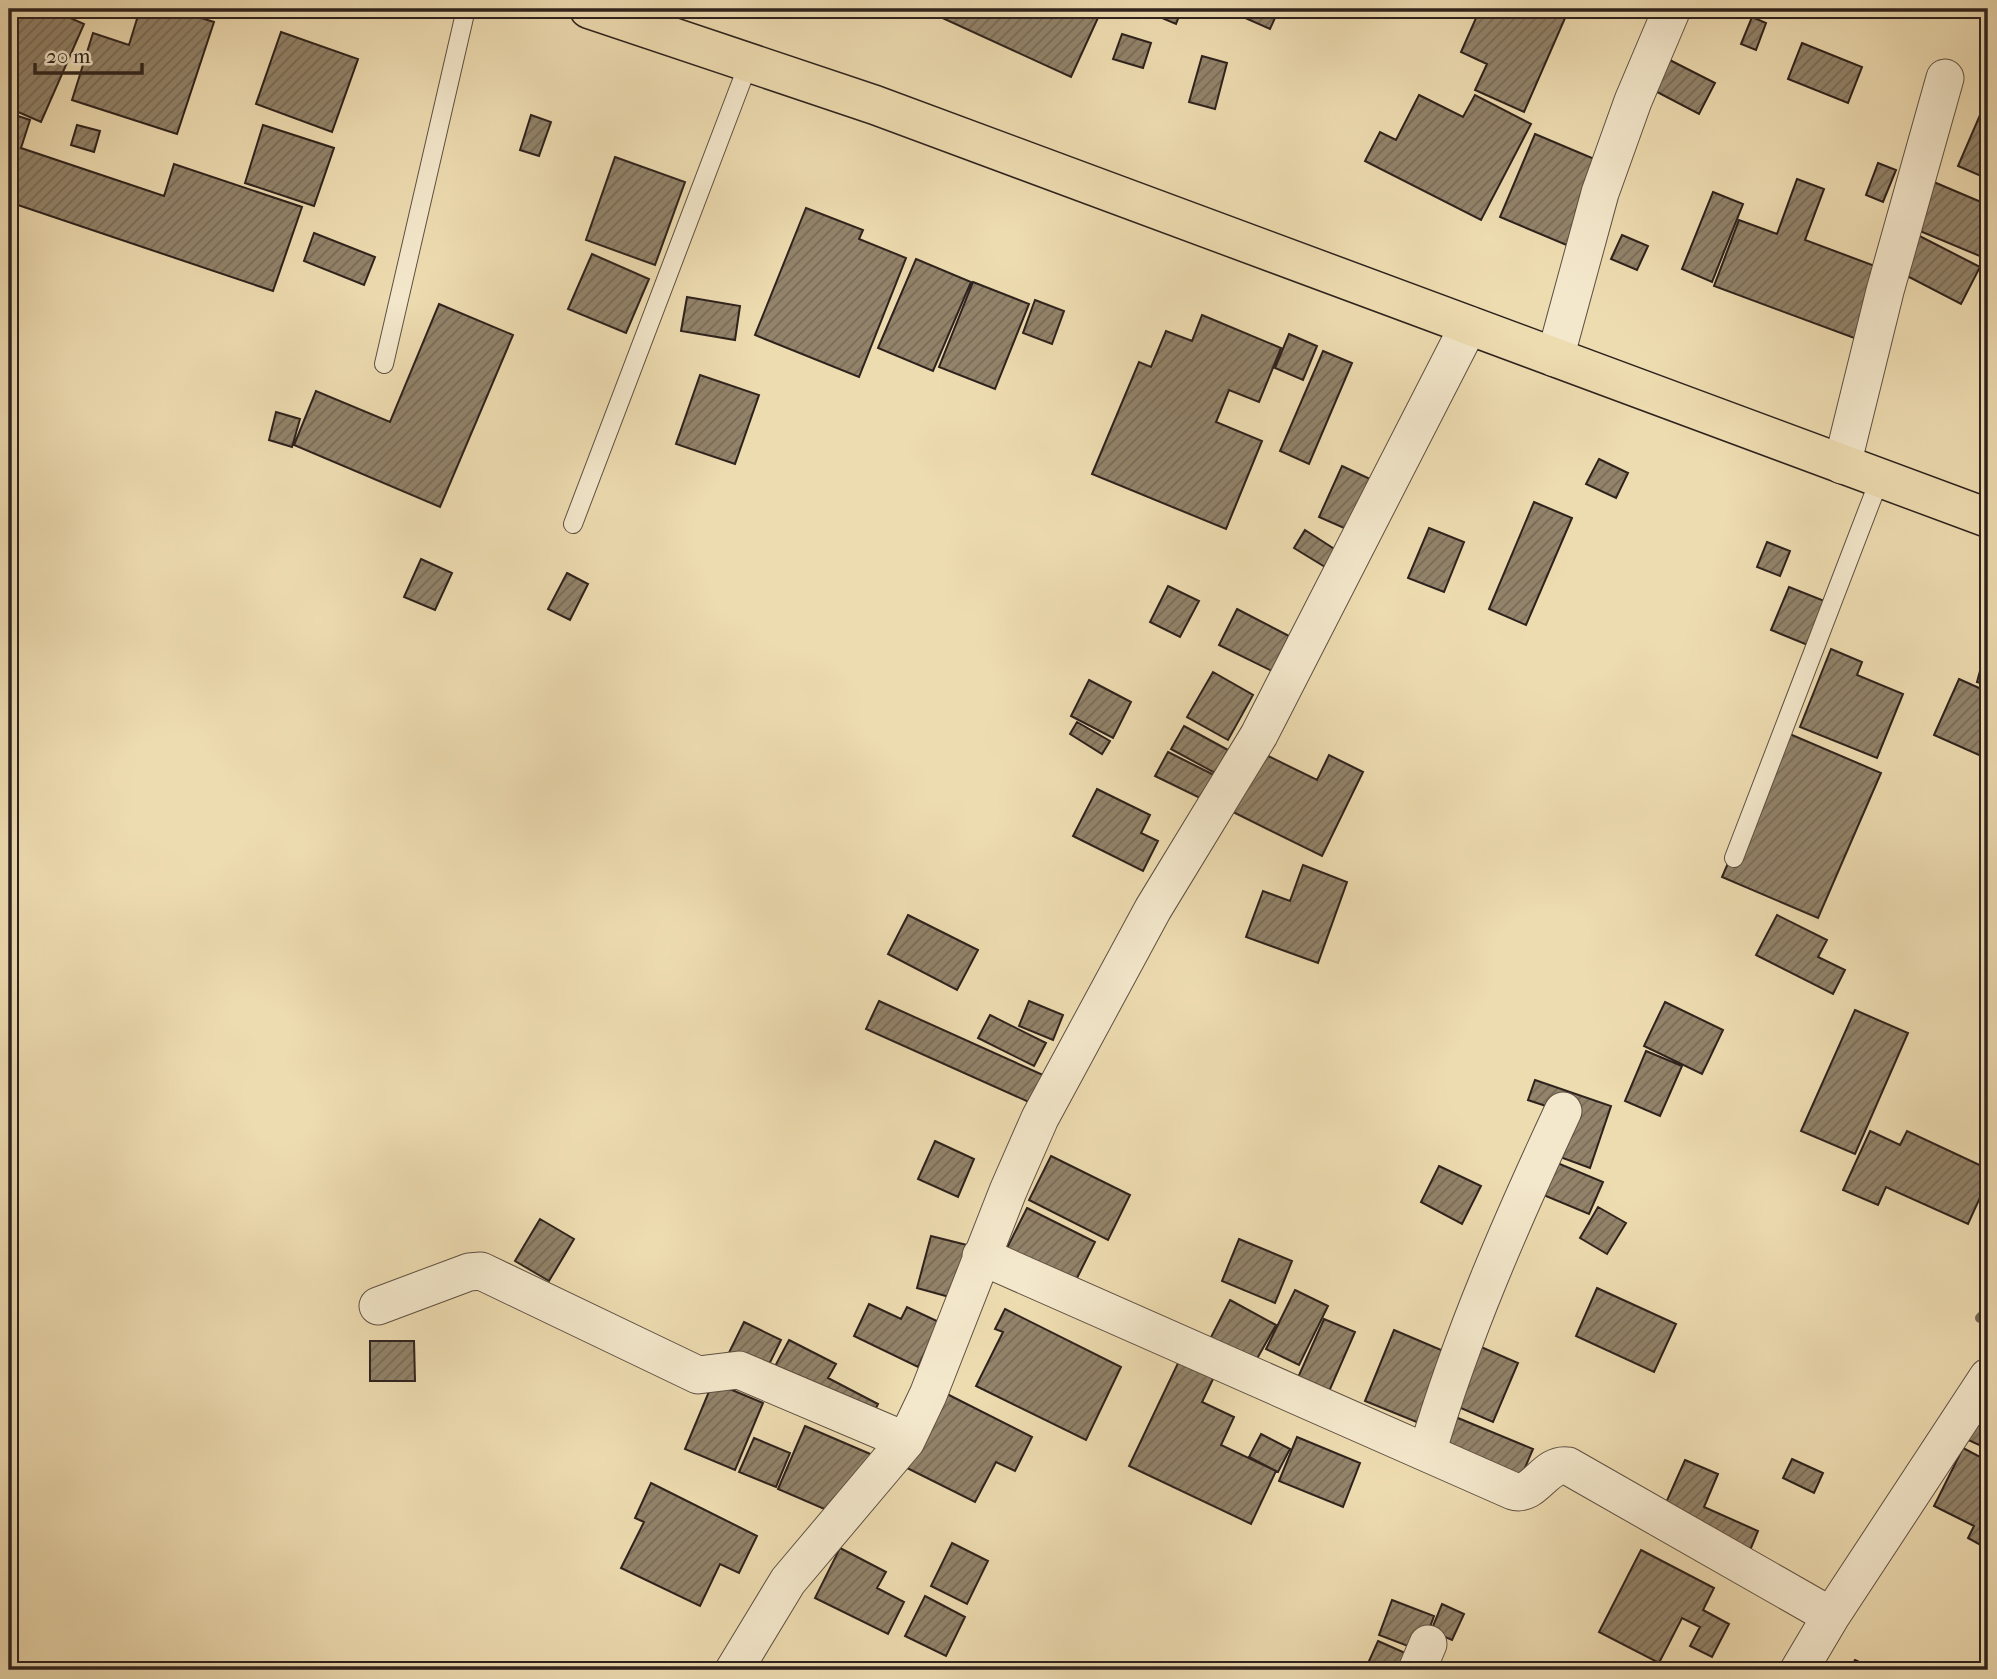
<svg xmlns="http://www.w3.org/2000/svg" width="1997" height="1679" font-family="'IM FELL French Canon',serif">
<style>
.lines{fill:none;stroke-linecap:round;stroke-linejoin:round}
.stream{stroke:#7a6c58;stroke-width:10}
.building{fill:url(#building-hatch);stroke:#2e221d;stroke-width:2}
.lane-casing{stroke:#5e5042;stroke-width:20}
.street-casing{stroke:#5e5042;stroke-width:39}
.primary-casing{stroke:#2e221d;stroke-width:41}
.lane{stroke:#f4e8cc;stroke-width:18}
.street{stroke:#f4e8cc;stroke-width:37}
.primary{stroke:#eedcb1;stroke-width:38}
</style>
<defs>
<pattern id="building-hatch" width="6" height="6" patternUnits="userSpaceOnUse" patternTransform="scale(1.75)"><rect width="6" height="6" fill="#92836a"/><path d="M-1 1l2-2M0 6l6-6M5 7l2-2" fill="none" stroke="#786b57"/></pattern>
</defs>
<rect width="100%" height="100%" fill="#eedcb1"/>
<filter id="stains"><feTurbulence type="fractalNoise" baseFrequency=".00286" numOctaves="4"/><feColorMatrix values="0 0 0 0 .2 0 0 0 0 .09 0 0 0 0 .02 0 0 0 .5 -.17"/></filter>
<radialGradient id="worn" r=".72"><stop offset=".6" stop-color="#630" stop-opacity="0"/><stop offset="1" stop-color="#630" stop-opacity=".3"/></radialGradient>
<g class="lines">
<path class="stream" d="M1980,1318L1988,1310"/>
</g>
<path class="building" d="M9,9H50L84,24L41,122L9,108V65L14,52L9,49Z
M140,9H172L214,22L177,134L72,100L93,33L129,45Z
M941,9H1102L1071,77L938,16Z
M1141,9H1182L1176,24Z
M1225,9H1279L1270,29Z
M1480,9H1569L1524,112L1475,90L1487,64L1461,52Z
M1752,17L1766,23L1756,50L1741,44Z
M281,32L358,59L332,132L256,104Z
M1122,34L1151,43L1143,68L1113,59Z
M1802,43L1862,67L1848,103L1788,79Z
M1654,52L1715,83L1699,114L1638,82Z
M1202,56L1227,63L1215,109L1189,102Z
M1419,95L1463,117L1475,95L1531,124L1481,220L1365,161L1380,132L1396,140Z
M9,113L30,120L21,148L164,196L174,164L302,207L273,291L9,202Z
M531,115L551,122L539,156L520,150Z
M1980,115L1988,118V179L1958,166Z
M77,125L100,131L94,152L71,145Z
M263,125L334,148L314,206L245,183Z
M1535,134L1611,166L1576,249L1500,217Z
M615,157L685,182L655,265L586,240Z
M1878,163L1896,170L1883,202L1866,195Z
M1922,177L1988,205L1987,259L1903,224Z
M1797,179L1824,189L1805,240L1883,269L1857,339L1714,286L1739,220L1777,234Z
M1713,192L1743,204L1712,282L1682,269Z
M806,208L863,230L859,239L906,258L859,377L755,335Z
M1902,227L1980,267L1961,304L1884,264Z
M314,233L375,257L364,285L304,261Z
M1622,235L1648,246L1637,270L1611,259Z
M592,254L649,279L626,333L568,309Z
M916,259L971,282L933,371L878,348Z
M973,282L1029,304L995,389L939,367Z
M687,297L740,306L735,340L681,331Z
M1035,300L1064,311L1052,344L1023,333Z
M439,304L513,335L440,507L294,445L316,391L390,422Z
M1202,315L1281,348L1259,402L1229,390L1216,422L1262,441L1226,529L1092,474L1139,362L1151,367L1166,331L1192,341Z
M1289,334L1317,346L1303,380L1275,368Z
M1323,351L1352,363L1309,464L1280,451Z
M700,375L759,395L735,464L676,444Z
M276,412L300,419L292,447L269,440Z
M1599,459L1628,473L1616,498L1586,484Z
M1342,466L1383,485L1360,535L1319,517Z
M1534,502L1572,518L1526,625L1489,609Z
M1429,528L1464,542L1444,592L1408,578Z
M1305,530L1336,550L1325,567L1294,548Z
M1767,542L1790,551L1780,576L1757,567Z
M421,559L452,573L435,610L404,597Z
M567,573L588,584L570,620L548,609Z
M1168,586L1199,601L1180,637L1150,622Z
M1789,587L1832,604L1815,648L1771,630Z
M1237,609L1289,636L1272,671L1219,645Z
M1988,641V685L1977,682Z
M1831,649L1862,662L1857,675L1903,694L1877,758L1800,727Z
M1213,672L1253,695L1228,740L1187,717Z
M1959,679L1988,692V759L1934,735Z
M1089,680L1131,702L1113,738L1071,716Z
M1077,722L1110,741L1102,754L1070,734Z
M1184,726L1228,750L1215,773L1171,749Z
M1785,732L1881,773L1818,918L1722,877Z
M1168,752L1214,775L1202,799L1155,776Z
M1260,752L1317,780L1329,755L1363,772L1322,856L1231,811Z
M1097,789L1150,815L1141,833L1158,841L1143,871L1073,836Z
M1303,865L1347,882L1318,963L1246,937L1263,891L1290,901Z
M908,915L978,950L957,990L888,954Z
M1777,915L1827,940L1818,957L1845,970L1833,994L1756,955Z
M879,1001L1043,1075L1031,1103L866,1029Z
M1029,1001L1063,1015L1053,1040L1019,1026Z
M1665,1002L1723,1030L1702,1074L1644,1046Z
M1855,1010L1908,1033L1855,1154L1801,1131Z
M990,1015L1046,1043L1034,1066L978,1038Z
M1646,1051L1682,1066L1660,1116L1625,1101Z
M1535,1080L1611,1106L1590,1168L1549,1153L1564,1112L1528,1100Z
M1870,1131L1900,1145L1907,1131L1988,1169V1180L1968,1224L1886,1187L1878,1205L1843,1190Z
M935,1141L974,1159L958,1197L918,1179Z
M1051,1156L1130,1195L1108,1240L1029,1200Z
M1543,1157L1603,1182L1589,1214L1529,1189Z
M1439,1166L1481,1186L1462,1224L1421,1202Z
M1598,1207L1626,1223L1607,1254L1580,1238Z
M1027,1208L1095,1242L1073,1286L1005,1252Z
M540,1219L574,1239L549,1281L515,1261Z
M931,1236L967,1245L953,1298L917,1288Z
M1239,1239L1292,1261L1275,1303L1222,1281Z
M1597,1288L1676,1324L1654,1372L1576,1336Z
M1295,1290L1328,1306L1299,1365L1266,1349Z
M1230,1300L1276,1325L1254,1364L1209,1341Z
M869,1304L901,1319L907,1307L939,1322L918,1367L854,1336Z
M1005,1309L1121,1367L1086,1440L976,1386L1003,1332L995,1329Z
M1324,1319L1355,1332L1327,1396L1296,1382Z
M744,1322L781,1340L757,1389L720,1371Z
M1394,1330L1453,1355L1424,1425L1365,1401Z
M789,1340L836,1364L828,1378L878,1404L862,1435L765,1385Z
M1465,1340L1518,1363L1493,1422L1440,1399Z
M370,1341H414L415,1381H370Z
M1179,1361L1214,1377L1202,1402L1234,1417L1221,1445L1276,1471L1251,1524L1129,1466Z
M713,1382L763,1403L735,1470L685,1449Z
M941,1391L1032,1437L1015,1471L996,1462L975,1502L901,1465Z
M1988,1392V1449L1966,1439Z
M1441,1411L1533,1449L1515,1491L1441,1460Z
M805,1426L875,1456L836,1514L778,1489Z
M1261,1434L1290,1449L1278,1472L1249,1457Z
M1297,1437L1360,1463L1343,1507L1279,1481Z
M754,1438L790,1453L776,1487L739,1472Z
M1963,1448L1988,1461V1549L1968,1538L1974,1526L1934,1506Z
M1792,1459L1823,1473L1814,1493L1783,1478Z
M1685,1460L1718,1474L1704,1507L1758,1531L1742,1570L1653,1532Z
M651,1483L757,1536L739,1573L720,1564L700,1606L621,1568L644,1522L635,1518Z
M952,1543L988,1561L967,1604L931,1586Z
M840,1548L886,1572L877,1588L904,1602L888,1634L815,1598Z
M1641,1550L1714,1588L1703,1610L1729,1624L1712,1657L1690,1646L1700,1627L1682,1618L1659,1663L1599,1632Z
M925,1596L965,1617L946,1656L905,1636Z
M1392,1600L1434,1616L1421,1651L1379,1635Z
M1442,1604L1464,1614L1452,1640L1431,1631Z
M1378,1641L1412,1656L1406,1670H1365Z
M1855,1660L1875,1670H1849Z"/>
<g class="lines">
<g class="lane-casing">
<path id="lane" d="M384,364L466,9
M573,524L749,62
M1734,858L1880,478"/>
</g>
<g class="street-casing">
<path id="street" d="M1555,358L1600,193L1633,101L1672,9
M1842,465L1885,291L1945,78
M981,1256L1513,1491C1534,1498 1545,1462 1568,1466L1831,1616
M378,1306L469,1272L481,1271L698,1375L739,1370L906,1441
M1427,1453C1462,1334 1511,1223 1563,1111
M734,1670L788,1581L906,1441L928,1395L1008,1191L1040,1118L1153,909L1259,735L1469,325
M1417,1670L1428,1644
M1799,1670L1831,1616L1988,1377"/>
</g>
<g class="primary-casing">
<path id="primary" d="M589,9L875,105L1988,518"/>
</g>
<use href="#lane" class="lane"/>
<use href="#street" class="street"/>
<use href="#primary" class="primary"/>
</g>
<rect width="1997" height="1679" fill="none" stroke="#eedcb1" stroke-width="35"/>
<rect x="10" y="10" width="1976" height="1658" fill="none" stroke="#2e221d" stroke-width="3.5"/>
<rect x="18" y="18" width="1962" height="1644" fill="none" stroke="#2e221d" stroke-width="2"/>
<path d="M35 63v10h107v-10" fill="none" stroke="#2e221d" stroke-width="3.5"/>
<text x="46" y="63" font-size="21" fill="#2e221d" stroke="#f4e8cc" stroke-width="5" paint-order="stroke">20 m</text>
<rect width="100%" height="100%" filter="url(#stains)"/>
<rect width="100%" height="100%" fill="url(#worn)"/>
</svg>
